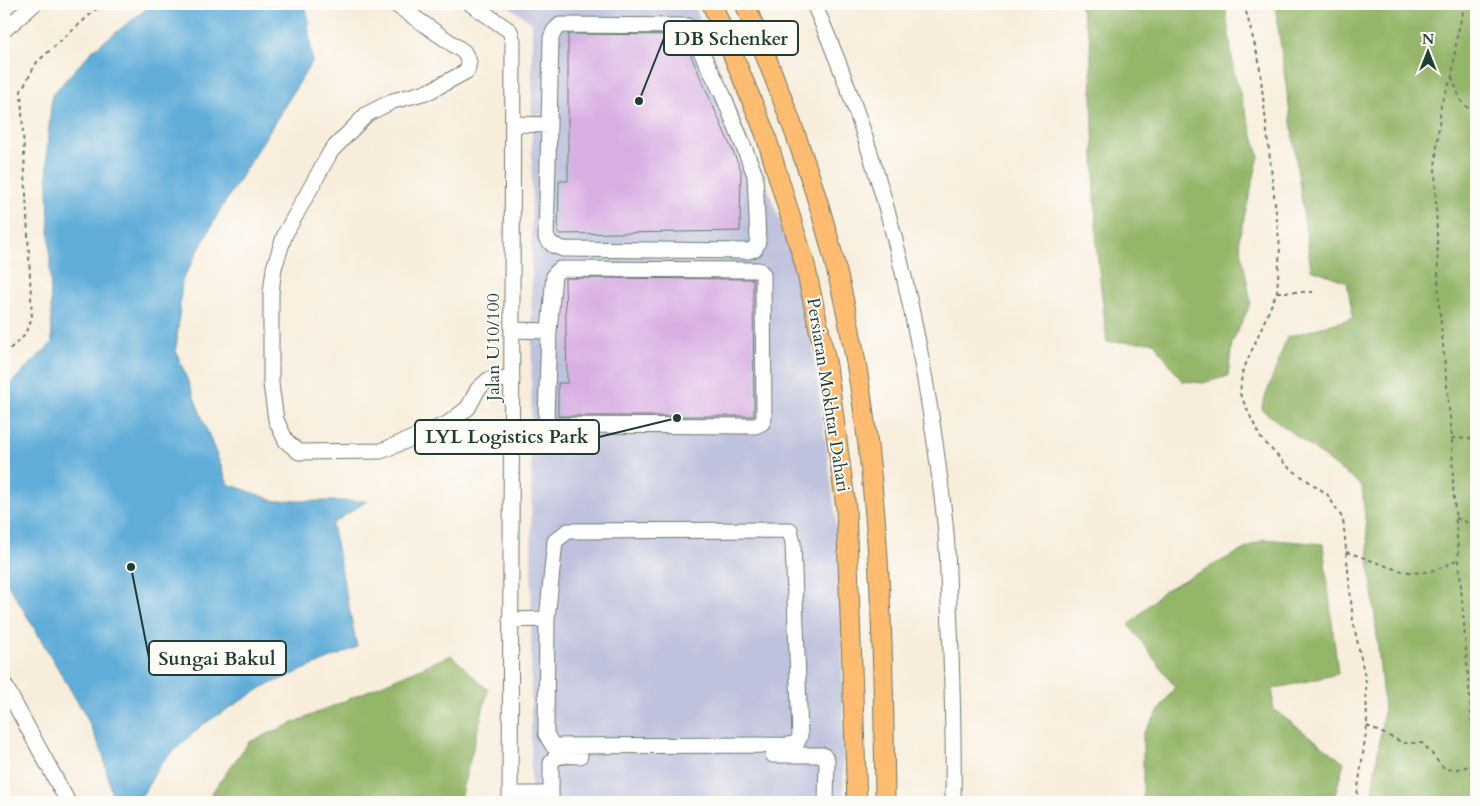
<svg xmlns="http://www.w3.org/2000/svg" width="1480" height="806" font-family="Cardo,serif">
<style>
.industrial{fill:#bfc2dd}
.forest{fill:#94b669;stroke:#5a7a4e}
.water{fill:#60add9;stroke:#407586}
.building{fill:#d8aee3}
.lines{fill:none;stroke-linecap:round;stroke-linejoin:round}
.minor-casing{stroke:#6b7b6e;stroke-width:17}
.major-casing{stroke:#6b7b6e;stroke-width:21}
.path{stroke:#6b7b6e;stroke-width:2;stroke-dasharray:4 4;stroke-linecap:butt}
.minor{stroke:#fff;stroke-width:15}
.major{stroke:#fdbc6f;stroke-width:19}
.labels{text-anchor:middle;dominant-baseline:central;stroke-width:4;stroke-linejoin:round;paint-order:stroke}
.street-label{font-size:18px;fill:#1f3d34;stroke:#fdfcf7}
.leader{fill:none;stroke:#1f3d34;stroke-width:2}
.callout-dot{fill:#1f3d34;stroke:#fdfcf7;stroke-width:2}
.callout{fill:#fdfcf7;stroke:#1f3d34;stroke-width:2}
.callout-label{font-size:19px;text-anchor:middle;font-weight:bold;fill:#1f3d34}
</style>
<rect width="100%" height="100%" fill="#fdfcf7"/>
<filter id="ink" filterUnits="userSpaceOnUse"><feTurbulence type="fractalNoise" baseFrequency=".02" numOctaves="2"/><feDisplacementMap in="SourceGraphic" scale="10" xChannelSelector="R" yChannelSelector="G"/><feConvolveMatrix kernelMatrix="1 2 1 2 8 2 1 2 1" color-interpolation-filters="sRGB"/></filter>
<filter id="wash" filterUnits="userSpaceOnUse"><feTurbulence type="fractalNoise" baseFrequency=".0096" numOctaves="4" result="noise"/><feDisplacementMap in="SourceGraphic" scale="20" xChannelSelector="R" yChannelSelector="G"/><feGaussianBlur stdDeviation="1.12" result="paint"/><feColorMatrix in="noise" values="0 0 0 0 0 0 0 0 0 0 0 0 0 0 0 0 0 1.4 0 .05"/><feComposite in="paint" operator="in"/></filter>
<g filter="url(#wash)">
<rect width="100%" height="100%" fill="#f8eddb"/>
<path class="industrial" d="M506,4H694L804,281L841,556L844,802H531L532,23Z"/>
<path class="forest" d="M1079,4H1225L1234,73L1259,156L1239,239L1251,303L1232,343L1228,376L1203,383L1182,381L1154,342H1107L1097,252L1090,37Z
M1275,4H1476V802H1371L1384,708L1362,486L1261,409L1287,337L1353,318L1347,282L1311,269Z
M1264,539L1323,544L1338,674L1273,689V709L1344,762L1333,802H1143V734L1175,687L1129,625L1163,591Z
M451,655L488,690L459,802H205L249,742Z"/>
<path class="water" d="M153,4H306L312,62L219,212L182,281L176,351L228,484L276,501H367L332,524L357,647L263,687L202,725L162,762L138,802H119L111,792L103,754L86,716L4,577V390L52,343L47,148L52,95L93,50Z"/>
<g id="blocks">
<path class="building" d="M568,34L682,35L741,170L740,231L558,234L559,181H568Z
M565,278L753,279L754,416H558V383H567Z"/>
</g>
</g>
<g filter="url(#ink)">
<use href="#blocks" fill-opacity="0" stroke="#6b7b6e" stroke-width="1"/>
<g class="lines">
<g class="minor-casing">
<path id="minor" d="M395,4L464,52L469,62L467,71L430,91L393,101L367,114L331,151L285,234L274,268L271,292V384L276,420L286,441L299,452L381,451L447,424L468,408L478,389L488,380L512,379
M471,4L510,31L513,41L510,802
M814,4C887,169 926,344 945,523C948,550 948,578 949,605C952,671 954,736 953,802
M4,30L34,4
M514,124L549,125L551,38L554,31L560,25L688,26L723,95L755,175L758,241L755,249L748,251L563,249L553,245L546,238L549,125
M560,269L759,270L763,274L764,418L762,423L755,426L549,425L546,418L549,331L554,275Z
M512,330L549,331
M510,620L547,619L555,541L568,531L790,530L793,543L800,736L797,743L788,745L553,746L546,734L547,619
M4,684L68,802
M773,755H823L827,760L826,802
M510,794H551
M551,802V763C556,753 570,756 580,756"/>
</g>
<g class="major-casing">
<path id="major" d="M712,4L765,133L805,265L827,366L846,508L857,802
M745,4C778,86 811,169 833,256C880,434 883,619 885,802"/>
</g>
<path class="path" d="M1244,4L1259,61L1280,248L1277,292L1242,373L1240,394L1260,437L1288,467L1327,494L1343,519L1353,621L1366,682L1367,726L1356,802
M1465,4L1457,36L1452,77L1441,104L1435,167L1439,304L1452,438L1453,486L1476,776
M1452,77L1461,101L1476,116
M1277,292H1313
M4,354L24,336L32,318L21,91L37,62L102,4
M1452,438L1476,439
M1456,518L1476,526
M1346,552C1390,564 1413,588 1459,558
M1367,726L1404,743H1422C1445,765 1437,777 1475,764"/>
<use href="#minor" class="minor"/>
<use href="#major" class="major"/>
</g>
</g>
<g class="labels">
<g class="street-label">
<text transform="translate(493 347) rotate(-90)">Jalan U10/100</text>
<text transform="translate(828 395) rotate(81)">Persiaran Mokhtar Dahari</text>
</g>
</g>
<path class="leader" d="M639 101L664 38M677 418L599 437M131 567L149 658"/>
<g class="callout-dot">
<circle cx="639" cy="101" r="5"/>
<circle cx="677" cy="418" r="5"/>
<circle cx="131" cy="567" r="5"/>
</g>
<g class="callout">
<rect x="664" y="21" width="134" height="34" rx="5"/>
<rect x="415" y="420" width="184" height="34" rx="5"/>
<rect x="149" y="641" width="137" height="34" rx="5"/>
</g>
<g class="callout-label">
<text x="731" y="45">DB Schenker</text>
<text x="507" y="443">LYL Logistics Park</text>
<text x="217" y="665">Sungai Bakul</text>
</g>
<rect width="1480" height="806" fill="none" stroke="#fdfcf7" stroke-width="20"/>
<g transform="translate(1428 52)" stroke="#fdfcf7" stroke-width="4" paint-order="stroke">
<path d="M0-4L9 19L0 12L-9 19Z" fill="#1f3d34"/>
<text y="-8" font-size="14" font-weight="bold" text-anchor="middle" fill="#1f3d34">N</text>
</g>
</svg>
